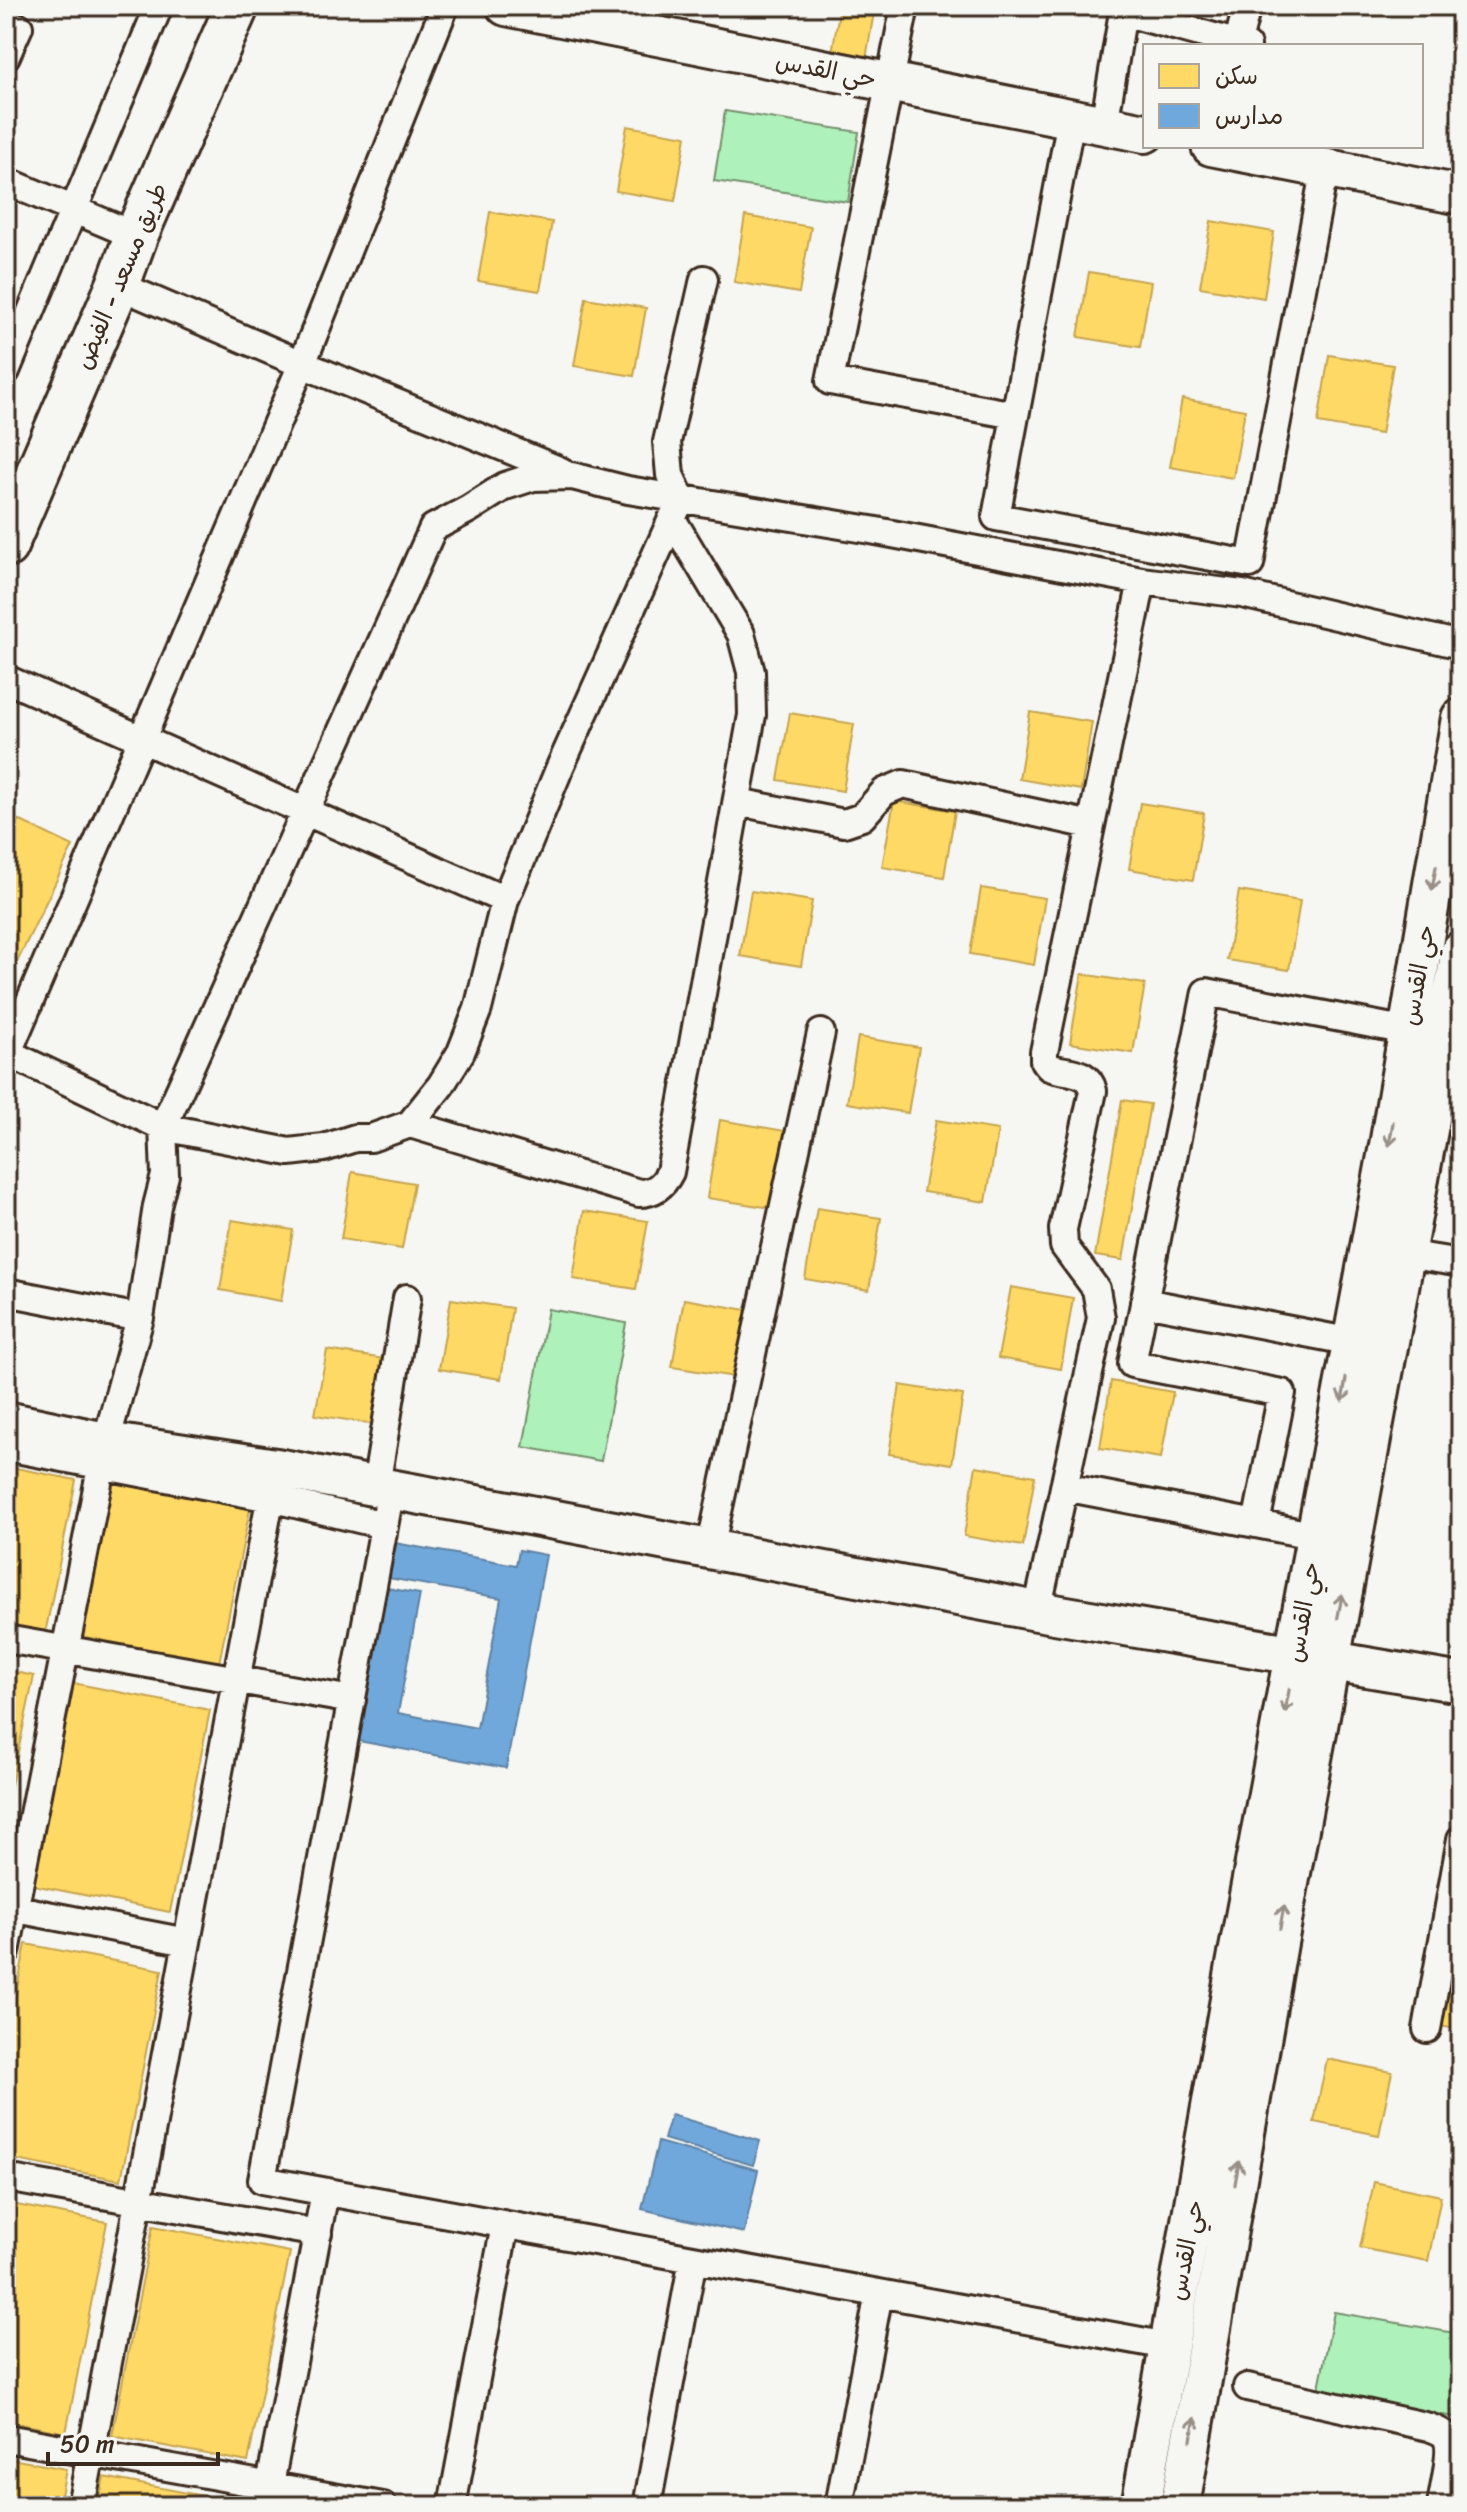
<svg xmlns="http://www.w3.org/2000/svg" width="1467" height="2512" font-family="Sriracha,'Playpen Sans Arabic',sans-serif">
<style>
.green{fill:#aef1ba;stroke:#748e6c;stroke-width:2}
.homes{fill:#ffd966;stroke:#c4a450;stroke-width:2}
.schools{fill:#6fa8dc;stroke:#5f82a3;stroke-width:2}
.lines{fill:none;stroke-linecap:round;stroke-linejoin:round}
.street-casing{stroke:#3b2a1e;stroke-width:32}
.secondary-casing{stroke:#3b2a1e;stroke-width:44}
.primary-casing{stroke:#3b2a1e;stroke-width:48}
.street{stroke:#f6f6f2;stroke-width:26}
.secondary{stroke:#f6f6f2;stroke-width:38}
.primary{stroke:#f6f6f2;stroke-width:42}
.oneway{stroke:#989088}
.labels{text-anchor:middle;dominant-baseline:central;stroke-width:8;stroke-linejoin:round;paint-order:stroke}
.street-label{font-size:24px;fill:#3b2a1e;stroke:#f6f6f2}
</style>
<rect width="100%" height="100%" fill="#f6f6f2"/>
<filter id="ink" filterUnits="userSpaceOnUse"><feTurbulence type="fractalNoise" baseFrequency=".0125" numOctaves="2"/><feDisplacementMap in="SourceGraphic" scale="16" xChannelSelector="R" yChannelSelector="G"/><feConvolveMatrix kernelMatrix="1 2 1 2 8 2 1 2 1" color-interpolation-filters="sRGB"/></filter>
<g filter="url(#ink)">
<path class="green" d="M725,111L859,132L848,202L714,181Z
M548,1309L626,1323L601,1461L523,1447Z
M1334,2312L1461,2334L1460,2418L1318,2393Z"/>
<path class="homes" d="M840,6H875L865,65L831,59Z
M627,126L686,136L675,201L616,191Z
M490,212L552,222L540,291L478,281Z
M745,216L811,227L799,293L734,282Z
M1211,221L1274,232L1264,298L1200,287Z
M1089,272L1151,282L1140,347L1078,337Z
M586,298L646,308L634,376L574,366Z
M1329,355L1393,365L1381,434L1318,423Z
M1182,399L1245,410L1233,478L1170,467Z
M1030,712L1092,722L1081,790L1019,779Z
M790,713L854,724L843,791L778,780Z
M894,801L955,811L944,877L882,867Z
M1140,803L1204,813L1193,880L1129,869Z
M6,814L73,846L6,985Z
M981,888L1045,898L1034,965L970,954Z
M751,891L812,901L801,966L740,956Z
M1239,891L1300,901L1289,970L1227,960Z
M1082,974L1145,984L1133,1053L1070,1043Z
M858,1037L919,1047L908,1113L847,1103Z
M1122,1100L1150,1104L1123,1260L1095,1256Z
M720,1120L785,1131L772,1208L707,1198Z
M936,1120L998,1130L986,1202L923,1192Z
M352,1172L414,1183L402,1249L341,1239Z
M817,1208L881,1218L869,1290L805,1279Z
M584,1211L648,1221L636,1289L573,1279Z
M232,1220L293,1230L281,1301L220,1290Z
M1011,1287L1073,1298L1061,1369L998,1358Z
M451,1299L512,1308L501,1379L439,1369Z
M684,1299L747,1310L735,1377L672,1367Z
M327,1350L391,1360L380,1425L315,1415Z
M1111,1381L1173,1392L1161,1458L1100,1448Z
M900,1385L963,1395L952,1464L889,1454Z
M6,1466L76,1480L45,1634L6,1626Z
M976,1466L1035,1476L1023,1546L964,1536Z
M111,1482L250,1509L219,1663L80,1636Z
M6,1670L34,1676L6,1809Z
M73,1683L210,1710L170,1912L33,1885Z
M26,1944L162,1970L121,2180L6,2158V2043Z
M1452,1964L1461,1966V2030L1440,2026Z
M1327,2059L1392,2072L1379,2135L1314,2122Z
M1374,2182L1441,2196L1428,2261L1360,2248Z
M6,2203L107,2222L66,2433L6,2421Z
M153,2226L290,2252L248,2462L112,2436Z
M6,2458L66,2469L59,2506H6Z
M104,2477L240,2503V2506H98Z"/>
<path class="schools" d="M395,1543L516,1565L519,1550L546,1555L506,1768L358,1741L387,1588L420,1594L398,1713L477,1728L501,1598L388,1578Z
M671,2115L760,2141L753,2165L664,2139Z
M658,2142L758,2170L744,2233L642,2209Z"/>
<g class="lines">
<g class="street-casing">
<path id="street" d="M905,6L830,381L1015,415
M1123,12L1247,46
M633,31L638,6
M1237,46L1247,6
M6,56L19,27
M1071,119L996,517L1250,564L1325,167
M1104,125L1124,6
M6,181L136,236
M118,285L302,364L445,6
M6,371L159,6
M6,679L505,900
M738,802L844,823L862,817L884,792L903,784L1091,825
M6,1052L163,1127L289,1152L324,1148L355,1138H371L410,1124L441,1085L461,1052L478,1009L505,900L560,767L681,499L670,475L667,442L704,279
M6,1057L302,364L561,471
M410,1124L639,1193C654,1193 663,1186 670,1172L752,715L751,672L741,634L672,519
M1405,1254L1461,1263
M6,1292L140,1318
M1144,1302L1353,1342
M6,1447L270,1498L384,1525
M376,1486L407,1298
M1064,1487L1256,1524
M391,1489L262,2180L1168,2346
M1317,1536L1256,1524L1282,1393L1132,1364L1206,992L1408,1031
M710,1549L821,1033
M1037,1611L1101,1318L1096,1289L1064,1246L1063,1229L1093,1091C1088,1068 1066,1074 1049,1067L1044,1061V1052L1142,581
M6,1639L352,1700
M6,1907L187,1942
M6,1952L106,1442L140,1318L157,1206L165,1175L163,1127L433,528L469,509L505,486L533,477L572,476L628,490L871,530L1142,581L1242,594L1461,645
M1427,2029L1461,1839
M6,2178L318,2233
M1247,2387L1429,2427C1435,2430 1442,2431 1446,2437C1454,2449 1443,2490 1441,2506
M6,2438L383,2506
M81,2506L276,1468
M266,2506L325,2192
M452,2506L505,2225
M647,2506L693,2259
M839,2506L879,2293"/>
</g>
<g class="secondary-casing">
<path id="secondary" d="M506,6L1145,133
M1211,146L1461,195
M6,1421L106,1442L276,1468L508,1511L1037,1611L1461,1683
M1141,2506L1236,1965L1390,1140L1461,718
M1180,2506L1278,1943L1461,951"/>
</g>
<g class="primary-casing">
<path id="primary" d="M6,546L118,285L136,236L237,6"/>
</g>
<use href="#street" class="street"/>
<use href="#secondary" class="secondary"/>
<use href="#primary" class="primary"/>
</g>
<defs><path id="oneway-shaft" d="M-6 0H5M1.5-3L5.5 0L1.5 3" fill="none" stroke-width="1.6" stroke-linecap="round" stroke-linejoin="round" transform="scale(2)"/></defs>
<g class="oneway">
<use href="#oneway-shaft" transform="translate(1434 878) rotate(100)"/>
<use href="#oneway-shaft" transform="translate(1391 1134) rotate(100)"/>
<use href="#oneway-shaft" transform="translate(1344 1390) rotate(100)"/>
<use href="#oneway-shaft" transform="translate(1340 1606) rotate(-79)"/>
<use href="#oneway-shaft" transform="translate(1287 1701) rotate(101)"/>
<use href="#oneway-shaft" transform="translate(1282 1917) rotate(-80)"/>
<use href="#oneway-shaft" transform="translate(1237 2173) rotate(-80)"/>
<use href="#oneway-shaft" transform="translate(1193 2429) rotate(-80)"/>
</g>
</g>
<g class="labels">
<g class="street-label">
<text transform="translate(826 70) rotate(11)">حي القدس</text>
<text transform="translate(121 276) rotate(-67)">طريق مسعد - الفيض</text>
<text transform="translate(1418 975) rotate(-80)">حي القدس</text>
<text transform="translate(1303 1612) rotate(-80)">حي القدس</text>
<text transform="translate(1186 2250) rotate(-79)">حي القدس</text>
</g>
</g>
<rect width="1467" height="2512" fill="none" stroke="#f6f6f2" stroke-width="32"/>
<rect x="16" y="16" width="1435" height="2480" fill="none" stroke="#3b2a1e" stroke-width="3" filter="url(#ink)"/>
<rect x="1143" y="44" width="280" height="104" fill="#f6f6f2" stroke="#aba49d" stroke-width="2"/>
<rect x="1159" y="64" width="40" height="24" fill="#ffd966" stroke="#aba49d" stroke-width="2"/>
<text x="1215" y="84" font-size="24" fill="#3b2a1e">سكن</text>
<rect x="1159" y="104" width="40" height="24" fill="#6fa8dc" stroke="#aba49d" stroke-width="2"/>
<text x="1215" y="124" font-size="24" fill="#3b2a1e">مدارس</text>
<path d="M48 2452v12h170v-12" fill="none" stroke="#3b2a1e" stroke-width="4"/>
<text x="60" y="2452" font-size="24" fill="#3b2a1e" stroke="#f6f6f2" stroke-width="6" paint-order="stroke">50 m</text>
</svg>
